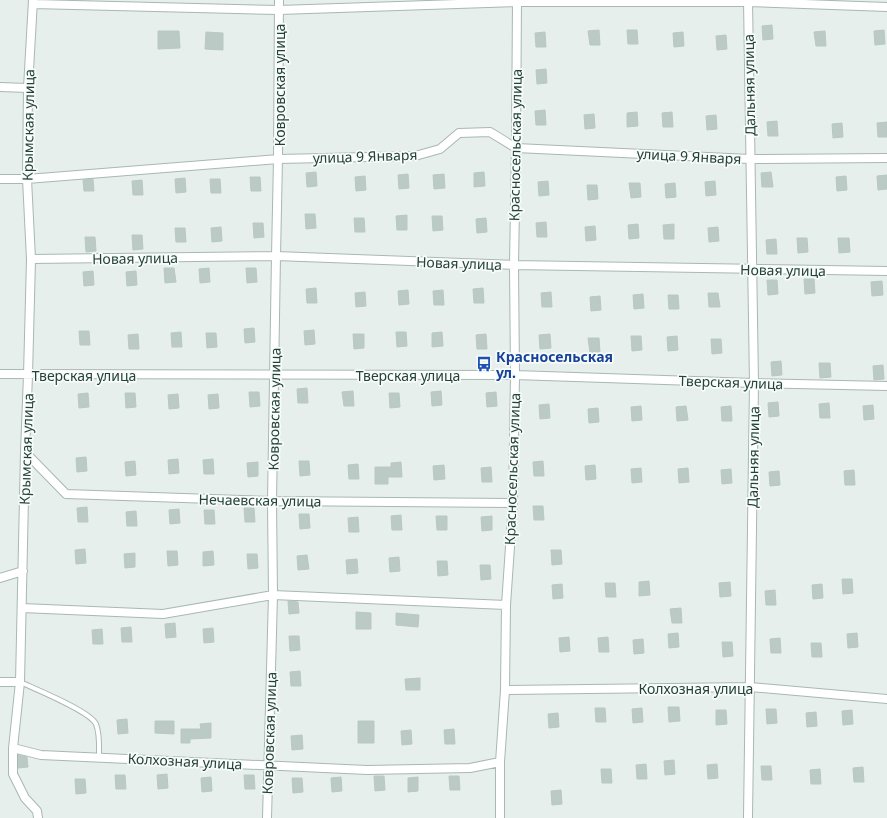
<svg xmlns="http://www.w3.org/2000/svg" width="887" height="818" font-family="'Noto Sans',sans-serif">
<style>
.building{fill:#bbcac4;stroke:#b8c9c2}
.lines{fill:none;stroke-linecap:round;stroke-linejoin:round}
.lane-casing{stroke:#a8b8b2;stroke-width:6}
.street-casing{stroke:#a8b8b2;stroke-width:10}
.lane{stroke:#fff;stroke-width:4}
.street{stroke:#fff;stroke-width:8}
.labels{text-anchor:middle;dominant-baseline:central;stroke-width:3.5;stroke-linejoin:round;paint-order:stroke}
.street-label{font-size:14px;fill:#24423a;stroke:#f7fbf9}
.transit-label{font-size:14px;font-weight:bold;fill:#164399;stroke:#f7fbf9;text-anchor:start}
</style>
<rect width="100%" height="100%" fill="#e6efeb"/>
<path class="building" d="M772,25L773,39L763,40L762,26Z
M599,30L600,45H590L588,31Z
M627,30H637L638,44H628Z
M884,30L885,44L875,45L874,31Z
M158,31H179L180,48L158,49Z
M825,31L826,46H816L814,32Z
M206,32L223,33V50L205,49Z
M545,32L546,47H536L535,33Z
M683,32L684,46L674,47L673,33Z
M726,35L727,49L717,50L716,36Z
M546,69L547,83L537,84L536,70Z
M545,110L546,125H536L535,111Z
M637,112L638,126L627,127V113Z
M672,112L673,127H663L662,113Z
M594,114L595,128L585,129L584,115Z
M716,115L717,129L707,130L706,116Z
M777,121L778,136H768L767,122Z
M887,122V137H878L877,123Z
M842,123L843,137L833,138L832,124Z
M316,172L317,186L307,187L306,173Z
M484,172L485,186L474,187V173Z
M771,172L773,187H762L761,173Z
M408,174L409,188L399,189L398,175Z
M444,174L445,188L434,189L433,175Z
M887,175V189L878,190L877,176Z
M365,176L366,190L356,191L355,177Z
M846,176L847,190L837,191L836,177Z
M250,177H260L261,191H251Z
M185,178L186,192L176,193L175,179Z
M93,179L94,191H84L83,180Z
M210,179H220L221,193H211Z
M142,180L143,195H133L132,181Z
M548,181L549,195L539,196L538,182Z
M715,181L716,195L706,196L705,182Z
M629,183H640L641,197L631,198Z
M675,183L676,197L666,198L665,184Z
M587,185H597L598,199L588,200Z
M305,214H315L316,228L306,229Z
M407,215V230H397L396,216Z
M432,216H442L443,230L433,231Z
M354,218H364L365,232H355Z
M486,218L487,232L477,233L476,219Z
M546,222L547,237H537L536,223Z
M253,223H263L264,237L254,238Z
M638,224L639,238L629,239L628,225Z
M674,224V239H664L663,225Z
M595,226L596,240L586,241L585,227Z
M221,227L222,241L212,242L211,228Z
M718,227L719,241L709,242L708,228Z
M175,228H185L186,242H176Z
M132,235H142L143,249L133,250Z
M85,237H95L96,251L86,252Z
M797,238H807L808,252L798,253Z
M838,238H849L850,252L839,253Z
M776,239L777,254H767L766,240Z
M164,268H174L176,282L165,283Z
M209,268L210,282L200,283L199,269Z
M246,268H256L257,282L247,283Z
M93,271L94,285L84,286L83,272Z
M136,271L137,285L127,286L126,272Z
M804,279H814L815,293L805,294Z
M767,280H777L778,294L768,295Z
M882,281L883,295L872,296L871,282Z
M316,288L317,303H307L306,289Z
M483,288L484,303H474L473,289Z
M408,290L409,304L399,305L398,291Z
M443,290L444,305H434L433,291Z
M365,292L366,306L356,307L355,293Z
M551,292L552,307H542L541,293Z
M708,293H718L720,307H709Z
M643,294L644,308L634,309L633,295Z
M668,295H678L679,309H669Z
M600,296L601,310L591,311L590,297Z
M254,328L255,342L245,343L244,329Z
M314,330L315,344L305,345L304,331Z
M79,331H89L90,345H80Z
M181,332L182,347H172L171,333Z
M396,332H406L407,346L397,347Z
M442,332L443,346L432,347V333Z
M206,333H216L217,347L207,348Z
M138,334L139,349H129L128,335Z
M353,334H364V348L354,349Z
M486,334L487,349H477L476,335Z
M550,334L551,348L540,349L539,335Z
M631,336H641L642,350L632,351Z
M677,336L678,350L668,351L667,337Z
M588,338H599L600,352L590,353Z
M711,339H721L722,353L712,354Z
M781,361L782,375L772,376L771,362Z
M819,363H830L831,377L820,378Z
M883,365L884,379L874,380L873,366Z
M307,388L308,403H298L297,389Z
M353,391L354,406H344L342,392Z
M441,391L442,405L432,406L431,392Z
M249,392H259L260,406L250,407Z
M496,392L497,406L487,407L486,393Z
M88,393L89,407L79,408L78,394Z
M125,393H135L136,407L126,408Z
M389,393H399L400,407L390,408Z
M178,394L179,408L169,409L168,395Z
M218,394L219,408L209,409L208,395Z
M778,402L779,416L769,417L768,403Z
M829,403L830,418H820L819,404Z
M549,404L550,418L540,419L539,405Z
M873,405L874,419L864,420L863,406Z
M641,406L642,420L632,421L631,407Z
M686,406L688,420L677,421L676,407Z
M731,406L732,421H722L721,407Z
M598,408L599,422L589,423L588,409Z
M86,457L87,471L77,472L76,458Z
M178,459L179,473L169,474L168,460Z
M213,459L214,474H204L203,460Z
M135,461L136,475L126,476L125,462Z
M299,461H309L310,475L300,476Z
M543,461L544,476H534L533,462Z
M258,462V476L248,477L247,463Z
M401,462L402,477H388V484H375V467H391V463Z
M358,464L359,479H349L348,465Z
M444,465L445,479L434,480L433,466Z
M595,465L596,479L586,480L585,466Z
M491,467L492,482H482L481,468Z
M641,468L642,482L632,483L631,469Z
M688,468L689,482L679,483L678,469Z
M731,469L732,483L722,484L721,470Z
M854,470L855,485H845L844,471Z
M779,471L780,485L770,486L769,472Z
M533,506H543L544,520H534Z
M87,507L88,522H78L77,508Z
M244,508H254L255,522H245Z
M179,509L180,523L170,524L169,510Z
M204,510H214L215,524H205Z
M136,511L137,526H127L126,512Z
M299,514H309L310,528L300,529Z
M401,515L402,530H392L391,516Z
M436,516H447V530H437Z
M492,516V530L482,531L481,517Z
M358,517L359,532H349L348,518Z
M85,549L86,563L76,564L75,550Z
M551,550H561L562,564L552,565Z
M167,551H177L178,565L168,566Z
M213,551L214,565L203,566V552Z
M135,553V567L125,568L124,554Z
M247,554H257L258,568L248,569Z
M307,555L309,569L298,570L297,556Z
M399,557L400,571L390,572L389,558Z
M357,559L358,573L347,574L346,560Z
M437,561H447L448,575L438,576Z
M480,565H490L491,579L481,580Z
M842,579H852L853,593L843,594Z
M649,581L650,595L639,596V582Z
M730,582L731,596L720,597L719,583Z
M605,583H615L616,597H606Z
M562,584L563,598L553,599L552,585Z
M822,584L823,598L813,599L812,585Z
M775,590L776,605H766L765,591Z
M288,601L298,602L299,613L289,614Z
M681,608L682,623H672L670,609Z
M356,612L371,613V629H356Z
M396,613L419,615L418,627L396,625Z
M175,623L176,637L166,638L165,624Z
M131,627L132,642H122L121,628Z
M213,628L214,642L204,643L203,629Z
M102,629L103,644H93L92,630Z
M678,633L679,647L669,648L668,634Z
M857,633L858,647L848,648L847,634Z
M289,636H299L300,650L290,651Z
M569,637L570,651L560,652L559,638Z
M608,637L609,652H599L598,638Z
M780,638L781,653H771L770,639Z
M643,639L644,653L634,654L633,640Z
M722,642H732L733,656L723,657Z
M811,643H821L822,657H812Z
M300,671L301,686H291L290,672Z
M420,678V690H406L405,679Z
M668,707H679L680,721L669,722Z
M595,708H605L606,722H596Z
M642,708L643,722L633,723L632,709Z
M766,709H776L777,723L767,724Z
M716,710H726L727,724L716,725Z
M852,710L853,724L843,725L842,711Z
M816,712L817,726L807,727L806,713Z
M558,713L559,727L549,728L548,714Z
M127,719L128,733L118,734L117,720Z
M155,721H174V734L155,733Z
M358,721H374V743H358Z
M211,723V738L190,739V743H181V729H201L200,724Z
M454,729L455,744H445L444,730Z
M411,730L412,744L402,745L401,731Z
M302,735L303,749L292,750L291,736Z
M18,755L27,757L28,767L18,768Z
M674,760L675,774L665,775L664,761Z
M646,764L647,779H637L636,765Z
M717,764L718,778L708,779L707,765Z
M761,766H771L772,780H762Z
M863,767L864,782H854L853,768Z
M601,769H611L612,783H602Z
M820,769L821,784H811L810,770Z
M167,774L168,788L158,789L157,775Z
M115,775H125L126,789H116Z
M244,775H254L255,789H245Z
M374,776H384L385,790L375,791Z
M449,776H459L460,790H450Z
M211,777L212,791L202,792L201,778Z
M341,777L342,791L332,792L331,778Z
M418,777V791L408,792V778Z
M292,778H302L303,792L293,793Z
M75,779H85L86,793L76,794Z
M561,790L562,804L552,805L551,791Z"/>
<g class="lines">
<g class="lane-casing">
<path id="lane" d="M20,682C35,689 90,711 96,724C100,734 99,747 99,757"/>
</g>
<g class="street-casing">
<path id="street" d="M33,0L28,88L27,179L31,259L28,375L25,452L20,682L13,748V774L25,798L37,811L38,818
M748,0L754,383L748,818
M33,4L279,10L517,2H748L887,7
M0,87L28,88
M0,179H27L278,159L415,156L440,149L459,133L490,132L516,148L750,159L887,158
M31,259L276,256L514,265L887,271
M0,374L515,375L754,383L887,386
M25,452L66,494L272,501L513,503
M0,578L23,571
M22,608L163,614L273,595L506,605
M0,682H20
M505,690L750,687L887,699
M13,748L41,755L367,770L470,768L500,762
M267,818L273,595L272,501L276,256L278,159L279,0
M500,818V762L505,690L506,605L513,503L515,375L514,265L516,148L517,0"/>
</g>
<use href="#lane" class="lane"/>
<use href="#street" class="street"/>
</g>
<defs>
<g id="bus-bare" transform="scale(1.2)"><path d="M-5-6H5V4H4V6H2V4H-2V6H-4V4H-5ZM-3.5-4V0h7V-4ZM-3.5 1.2v1.5H-2V1.2ZM2 1.2v1.5H3.5V1.2Z" fill="#1a4fb4" stroke="#f7fbf9" stroke-width="2.5" paint-order="stroke"/></g>
</defs>
<g fill-rule="evenodd">
<use href="#bus-bare" x="484" y="364"/>
</g>
<g class="labels">
<g class="street-label">
<text transform="translate(279 85) rotate(-90)">Ковровская улица</text>
<text transform="translate(749 85) rotate(-91)">Дальняя улица</text>
<text transform="translate(28 125) rotate(-89)">Крымская улица</text>
<text transform="translate(515 145) rotate(-89)">Красносельская улица</text>
<text transform="translate(365 156) rotate(-2)">улица 9 Января</text>
<text transform="translate(689 156) rotate(3)">улица 9 Января</text>
<text transform="translate(135 258) rotate(-1)">Новая улица</text>
<text transform="translate(459 263) rotate(2)">Новая улица</text>
<text transform="translate(783 270) rotate(1)">Новая улица</text>
<text x="84" y="375">Тверская улица</text>
<text x="408" y="375">Тверская улица</text>
<text transform="translate(731 382) rotate(2)">Тверская улица</text>
<text transform="translate(274 409) rotate(-89)">Ковровская улица</text>
<text transform="translate(26 449) rotate(-88)">Крымская улица</text>
<text transform="translate(753 457) rotate(-89)">Дальняя улица</text>
<text transform="translate(512 469) rotate(-88)">Красносельская улица</text>
<text transform="translate(260 500) rotate(1)">Нечаевская улица</text>
<text x="696" y="688">Колхозная улица</text>
<text transform="translate(269 733) rotate(-88)">Ковровская улица</text>
<text transform="translate(185 761) rotate(3)">Колхозная улица</text>
</g>
<g class="transit-label">
<text x="496" y="356">Красносельская<tspan x="496" dy="16">ул.</tspan></text>
</g>
</g>
</svg>
